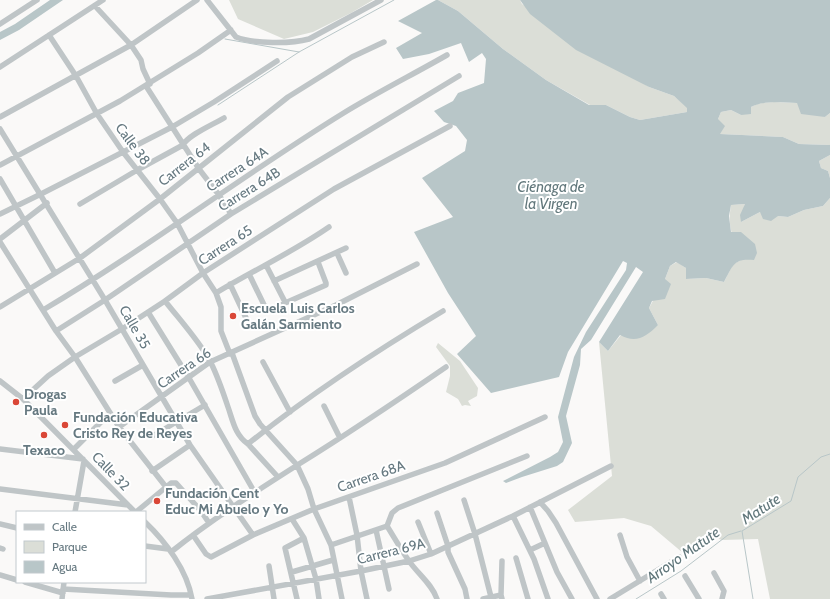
<svg xmlns="http://www.w3.org/2000/svg" width="830" height="599" font-family="Cabin,sans-serif">
<style>
.green{fill:#dbded7}
.water{fill:#b8c6c8}
.lines{fill:none;stroke-linecap:round;stroke-linejoin:round}
.stream{stroke:#b8c6c8;stroke-width:1}
.minor{stroke:#bfc5c7;stroke-width:5.5}
.poi-dot{fill:#da4737;stroke:#fff;stroke-width:1.5}
.labels{text-anchor:middle;dominant-baseline:central;stroke-width:4;stroke-linejoin:round;paint-order:stroke}
.street-label{font-size:14px;fill:#667981;stroke:#fff}
.poi-label{font-size:14px;font-weight:bold;fill:#667981;stroke:#fff;text-anchor:start}
.water-label{font-size:15px;font-style:italic;fill:#61777b;stroke:#fff}
</style>
<rect width="100%" height="100%" fill="#faf9f8"/>
<path class="green" d="M229,0H373L351,13L313,32L284,39L238,19Z
M438,0H520L522,4L649,87L674,96L687,107V112L640,120L630,117L606,105H590L546,80L503,49L458,11Z
M774,102L797,103L825,117L830,113V145L799,144L783,137L720,134L718,119L721,112L731,110L741,115C755,103 757,103 774,102Z
M830,155V178L828,171L821,168L819,161Z
M830,198V599H770L758,539L722,540L707,535L683,553L651,526L624,518L575,522L568,510L612,476L599,342L608,351L621,335L658,325L649,308L665,279L670,266L677,262L686,268V279L706,278L724,282L733,264L743,259C733,238 727,229 731,205L745,204L741,222L760,212L778,216L788,217L804,210L823,206Z
M438,343L460,361L478,388L477,396L468,401L471,406L465,405L462,406L458,399L446,392L450,376V366L436,347Z"/>
<path class="water" d="M50,0H63L19,30L0,40V32L15,24Z
M436,0H438L458,11L503,49L546,80L589,105H606L630,117L640,120L687,112V108L674,96L649,87L576,50L530,14L520,0H830V113L825,117L801,114L797,103C782,103 765,100 751,107V114L741,115L731,110L721,112L718,119L725,126L720,134L783,137L799,144L830,145V155L819,161L821,168L828,171L830,178V198L823,206L804,210L788,217L778,216L771,221L763,219L760,212L741,222L740,215L745,204L731,205L729,216L731,232H741L755,244L757,253L754,260C734,258 733,265 724,282L706,278L686,279V268L676,262L670,266L665,279L671,284L665,299L652,301L649,308L658,325C646,337 636,344 620,335L608,351L599,342L643,272L636,267L591,340L581,349L580,365L566,416L572,443L563,462L557,466L522,477L506,483L503,481L550,457L558,452L563,442L558,417L574,357L586,332L626,270L627,263L623,261L568,352L559,377L491,393L457,354L476,336L448,293L414,232L453,217L422,178L465,151L467,140L456,126L444,122L434,111L453,101L458,93L484,83L486,59L482,53L469,62L461,43L429,54L403,59L396,48L422,33L398,21Z"/>
<g class="lines">
<path class="stream" d="M225,39L299,52
M218,105L299,52L394,0
M636,599L681,571L728,535L741,531
M753,599L742,531L791,501L798,477L821,457L830,454"/>
<path class="minor" d="M207,0L236,37C254,44 291,44 309,39L381,0
M95,6L131,45L141,60L143,69L150,84
M0,24L37,0
M49,35L76,76L97,114L123,152L160,199L177,223L203,273L216,293L221,307V331L230,354
M0,67L103,0
M146,86L199,169L219,195L231,214
M0,117L131,45L197,0
M0,129L105,300L190,445L253,535
M0,165L120,101L198,53L231,30
M0,179L55,273
M80,204L139,169L183,145C188,135 214,124 224,118
M0,214L41,194L172,127L214,102L277,61
M0,239L47,203
M0,242L56,331L75,357L119,427L166,487
M337,253L346,273
M266,265L285,302
M249,274L267,311L326,285V283L318,262
M274,281L346,248
M230,284L246,318
M216,293C254,270 293,252 329,227
M165,301C179,319 201,343 211,363C218,377 223,392 228,407C233,421 235,435 248,444L278,477
M0,307L80,258L160,199L288,97L352,57L384,42
M43,310C146,249 240,177 342,114C376,93 412,75 447,55
M148,312L189,378L255,493
M56,331L105,300L231,214L459,76
M232,353L255,416L260,424L297,465L308,489L314,509L331,545L342,599
M263,362L290,412
M0,381L23,399L135,512
M115,381L143,365
M23,399L48,376L75,357L122,329L165,301L203,273L334,189L450,126
M324,406L340,438
M119,427L210,362L336,305L417,264
M151,437L205,405
M248,444C310,394 376,351 443,311
M0,449L83,459
M74,449L110,413
M152,471L190,445
M0,489L128,505
M349,497L357,535L361,571L367,599
M464,500L475,534L491,597
M540,502L548,511L556,523L597,599
M530,507L557,572L572,599
M75,512L84,461
M136,512L171,483H176L201,511L209,523
M437,513L448,546V552L465,589L467,599
M513,516L534,559L548,599
M292,519L304,538L316,579L319,599
M145,522C166,542 187,570 192,599
M418,522L431,554
M0,524L17,528
M376,530L389,589
M193,535L206,554L211,557L253,535L314,509L445,463L545,417
M620,535L627,557L640,581
M331,545L387,526
M145,546L168,549
M0,548L3,549
M530,550L545,543
M171,552C211,520 255,492 299,464C349,433 398,400 446,367
M516,558L528,599
M502,561L501,595L502,599
M269,566L274,599
M292,572L333,560
M714,573L724,591L722,599
M0,575L17,580
M685,576L699,599
M25,582L63,593
M63,589L171,595H191
M661,594L664,599
M62,599L64,582
M207,599L361,571L409,561L431,554L513,516L611,466
M297,599L285,548L304,538
M437,599C432,584 418,574 409,561C401,550 394,537 387,526L392,513L398,508L527,456
M483,599L501,595
M610,599L679,557"/>
</g>
<g class="poi-dot">
<circle cx="233" cy="316" r="4"/>
<circle cx="16" cy="402" r="4"/>
<circle cx="65" cy="425" r="4"/>
<circle cx="44" cy="435" r="4"/>
<circle cx="157" cy="501" r="4"/>
</g>
<g class="labels">
<g class="street-label">
<text transform="translate(133 144) rotate(54)">Calle 38</text>
<text transform="translate(184 164) rotate(-38)">Carrera 64</text>
<text transform="translate(237 169) rotate(-33)">Carrera 64A</text>
<text transform="translate(249 189) rotate(-32)">Carrera 64B</text>
<text transform="translate(225 245) rotate(-33)">Carrera 65</text>
<text transform="translate(135 327) rotate(60)">Calle 35</text>
<text transform="translate(184 368) rotate(-34)">Carrera 66</text>
<text transform="translate(111 471) rotate(46)">Calle 32</text>
<text transform="translate(371 476) rotate(-19)">Carrera 68A</text>
<text transform="translate(391 551) rotate(-14)">Carrera 69A</text>
</g>
<g class="poi-label">
<text x="241" y="308">Escuela Luis Carlos<tspan x="241" dy="16">Galán Sarmiento</tspan></text>
<text x="24" y="394">Drogas<tspan x="24" dy="16">Paula</tspan></text>
<text x="73" y="417">Fundación Educativa<tspan x="73" dy="16">Cristo Rey de Reyes</tspan></text>
<text x="44" y="450" text-anchor="middle">Texaco</text>
<text x="165" y="493">Fundación Cent<tspan x="165" dy="16">Educ Mi Abuelo y Yo</tspan></text>
</g>
<g class="water-label">
<text x="551" y="187">Ciénaga de<tspan x="551" dy="17">la Virgen</tspan></text>
<text transform="translate(761 509) rotate(-33)">Matute</text>
<text transform="translate(683 555) rotate(-35)">Arroyo Matute</text>
</g>
</g>
<rect x="16" y="511" width="130" height="72" fill="#ffffff" stroke="#c2c9cd"/>
<rect x="24" y="524" width="20" height="6" fill="#bfc5c7" stroke="#c2c9cd"/>
<text x="52" y="531" font-size="12" fill="#667981">Calle</text>
<rect x="24" y="541" width="20" height="12" fill="#dbded7" stroke="#c2c9cd"/>
<text x="52" y="551" font-size="12" fill="#667981">Parque</text>
<rect x="24" y="561" width="20" height="12" fill="#b8c6c8" stroke="#c2c9cd"/>
<text x="52" y="571" font-size="12" fill="#667981">Agua</text>
</svg>
